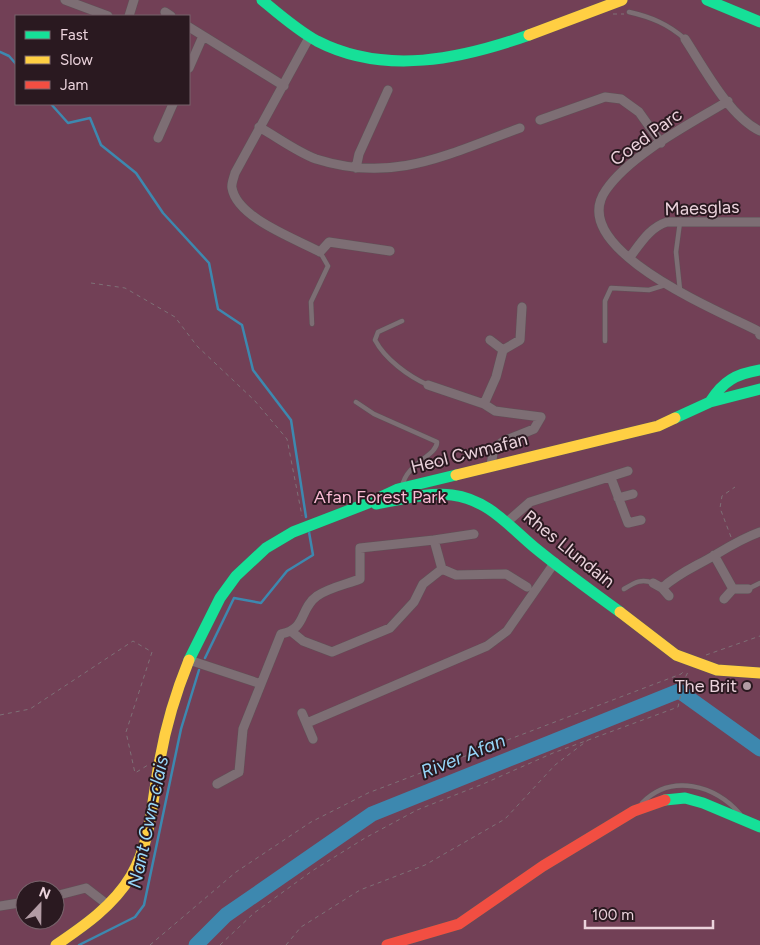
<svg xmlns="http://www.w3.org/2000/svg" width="760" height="945" font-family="Figtree,sans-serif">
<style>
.green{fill:#724056;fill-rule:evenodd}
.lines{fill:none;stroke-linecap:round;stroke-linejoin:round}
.stream{stroke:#3d88af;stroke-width:2.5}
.river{stroke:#3d88af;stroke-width:15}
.lane-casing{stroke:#615057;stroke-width:5.5}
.street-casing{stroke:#615057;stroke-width:10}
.fast-casing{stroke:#615057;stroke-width:12}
.slow-casing{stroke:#615057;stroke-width:12}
.jam-casing{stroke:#615057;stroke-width:12}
.path{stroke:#7e7076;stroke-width:1;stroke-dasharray:4 4;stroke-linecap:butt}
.lane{stroke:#7d6e74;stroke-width:4.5}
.street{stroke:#7d6e74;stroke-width:9}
.fast{stroke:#16e098;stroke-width:11}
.slow{stroke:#ffcf43;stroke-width:11}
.jam{stroke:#f24e42;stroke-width:11}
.poi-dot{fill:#b29ba4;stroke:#2a1920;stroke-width:2}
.labels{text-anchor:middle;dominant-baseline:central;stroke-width:4;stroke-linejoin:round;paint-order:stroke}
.street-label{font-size:18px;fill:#ebd3dc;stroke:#2a1920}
.park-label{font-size:18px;fill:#f9bad3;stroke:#2a1920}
.poi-label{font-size:18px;fill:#ebd3dc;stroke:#2a1920;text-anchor:end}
.water-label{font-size:19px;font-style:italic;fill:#97d6f8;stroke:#2a1920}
</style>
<rect width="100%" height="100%" fill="#47323b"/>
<path class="green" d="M0,0H760V945H0ZM16,16H189V104H16ZM25,890H55V920H25Z"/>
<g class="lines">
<path class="stream" d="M0,52L9,56L16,64
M51,104L68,123L90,118L101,145L136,173L163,213L209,263L218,309L242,325L253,370L291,420L306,517
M205,658L234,598L261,603L287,571L313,555L309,532
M79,945L135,917L144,905L181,729L199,670"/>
<path class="river" d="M196,945L226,915L372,814L679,691L760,749"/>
<g class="lane-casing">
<path id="lane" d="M629,12C651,17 668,24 685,39
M680,222L676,252L680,290
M402,321L378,332L375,340C385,359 408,376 428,385
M312,324L311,302L328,266L320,252
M605,341V301L611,288L649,290L665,285
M356,402L374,414L437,442C437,456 406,463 402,487
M624,589C634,583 641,578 653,583
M748,589L760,583
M642,803C671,773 716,785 740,814"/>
</g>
<g class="street-casing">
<path id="street" d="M65,0L108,16
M165,12L171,16
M129,16L134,0
M189,27L284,86
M310,36L235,173C234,177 231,184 232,188C237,218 296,239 320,252L329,242L390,251
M685,39C704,68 729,116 760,131
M189,68L203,36
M728,101C690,124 631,154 606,190C564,249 722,312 758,331L760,335
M540,120L605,97L621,99L639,112L661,143
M259,127C277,137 297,152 316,159C394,184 448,154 520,128
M158,138L173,104
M356,168L359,154L388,90
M630,257C640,244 650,227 667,222H760
M490,340L503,350
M428,385L484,404
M491,465L494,448L504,441L534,429L541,417L495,411L484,404L496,377L503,350L520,340L522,307
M611,478L628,523L641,520
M618,498L633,494
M507,522L530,502L628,471
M434,540L474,534
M714,555L733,589
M653,583L662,588L669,596
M662,588C680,572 695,567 715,555C730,546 743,538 760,532
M724,599L733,589H748
M292,632L303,641L332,652L390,628L414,602L423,584L442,569
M189,660L261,684
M302,713L313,739
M307,723L487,646L507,631L555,562
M217,784L239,772L243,729L281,634C307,629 299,609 317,596C328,588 347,584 360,579V548L434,540L442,569L456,575L506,574L527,587
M55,896L86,888L108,905
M0,906L25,902"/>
</g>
<g class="fast-casing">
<path id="fast" d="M262,0C280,15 297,30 317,41C385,76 461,59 529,35
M707,0L760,22
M710,402C723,381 736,374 760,370
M675,418L710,402L760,389
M376,504C400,500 428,492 452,495C487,499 509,526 534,547C562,570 591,591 620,612
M189,660L220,598L236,576L266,548L293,532L368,503L398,489L456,475
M665,800L685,798L703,803L760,827"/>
</g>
<g class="slow-casing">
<path id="slow" d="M529,35L622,0
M456,475L658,426L675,418
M620,612L676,655L717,670L760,673
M56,945C84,926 113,906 131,876C152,840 152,798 160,759C166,725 176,692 189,660"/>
</g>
<g class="jam-casing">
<path id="jam" d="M387,945L459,924L543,866L634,811L665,800"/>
</g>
<path class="path" d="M613,14H624
M91,283L125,288L175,317L197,346L255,401L287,439L302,516
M731,537L720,508L722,496L735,487
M706,655L760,636
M0,715L30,709L133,641L152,652L126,732L135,773L148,765
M150,945L236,872L311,822L368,793L681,674L685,670
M220,945L254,913L312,871L365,838L417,810L483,784L553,753L678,707L684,680L689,670
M286,945L301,927L360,890L425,865L505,819L555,765L588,740"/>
<use href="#lane" class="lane"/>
<use href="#street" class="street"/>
<use href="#fast" class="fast"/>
<use href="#slow" class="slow"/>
<use href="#jam" class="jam"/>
</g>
<circle class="poi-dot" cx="747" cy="686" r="5"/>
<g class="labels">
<g class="street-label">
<text transform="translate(646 137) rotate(-36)">Coed Parc</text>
<text transform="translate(702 208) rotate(-2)">Maesglas</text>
<text transform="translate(469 453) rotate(-14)">Heol Cwmafan</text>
<text transform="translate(569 549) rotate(39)">Rhes Llundain</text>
</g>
<g class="park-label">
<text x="380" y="497">Afan Forest Park</text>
</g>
<g class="poi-label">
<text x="737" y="686">The Brit</text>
</g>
<g class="water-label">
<text transform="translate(463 756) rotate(-22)">River Afan</text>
<text transform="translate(148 822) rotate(-78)">Nant Cwn-clais</text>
</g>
</g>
<rect x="15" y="15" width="175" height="90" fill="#2a1920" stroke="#77636b"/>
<rect x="25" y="31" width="25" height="8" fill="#16e098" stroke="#77636b"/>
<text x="60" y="40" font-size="15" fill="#ebd3dc">Fast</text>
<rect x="25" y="56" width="25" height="8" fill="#ffcf43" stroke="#77636b"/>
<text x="60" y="65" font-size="15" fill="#ebd3dc">Slow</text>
<rect x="25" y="81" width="25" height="8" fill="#f24e42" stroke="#77636b"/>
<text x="60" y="90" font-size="15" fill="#ebd3dc">Jam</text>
<g transform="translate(40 905) rotate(22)"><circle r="24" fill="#2a1920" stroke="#77636b"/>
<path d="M0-4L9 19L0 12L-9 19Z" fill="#b29ba4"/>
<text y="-8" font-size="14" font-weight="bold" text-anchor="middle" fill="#ebd3dc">N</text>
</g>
<path d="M585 920v8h128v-8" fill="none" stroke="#ebd3dc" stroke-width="2.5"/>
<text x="592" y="920" font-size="15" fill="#ebd3dc" stroke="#2a1920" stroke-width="4" paint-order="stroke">100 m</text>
</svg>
